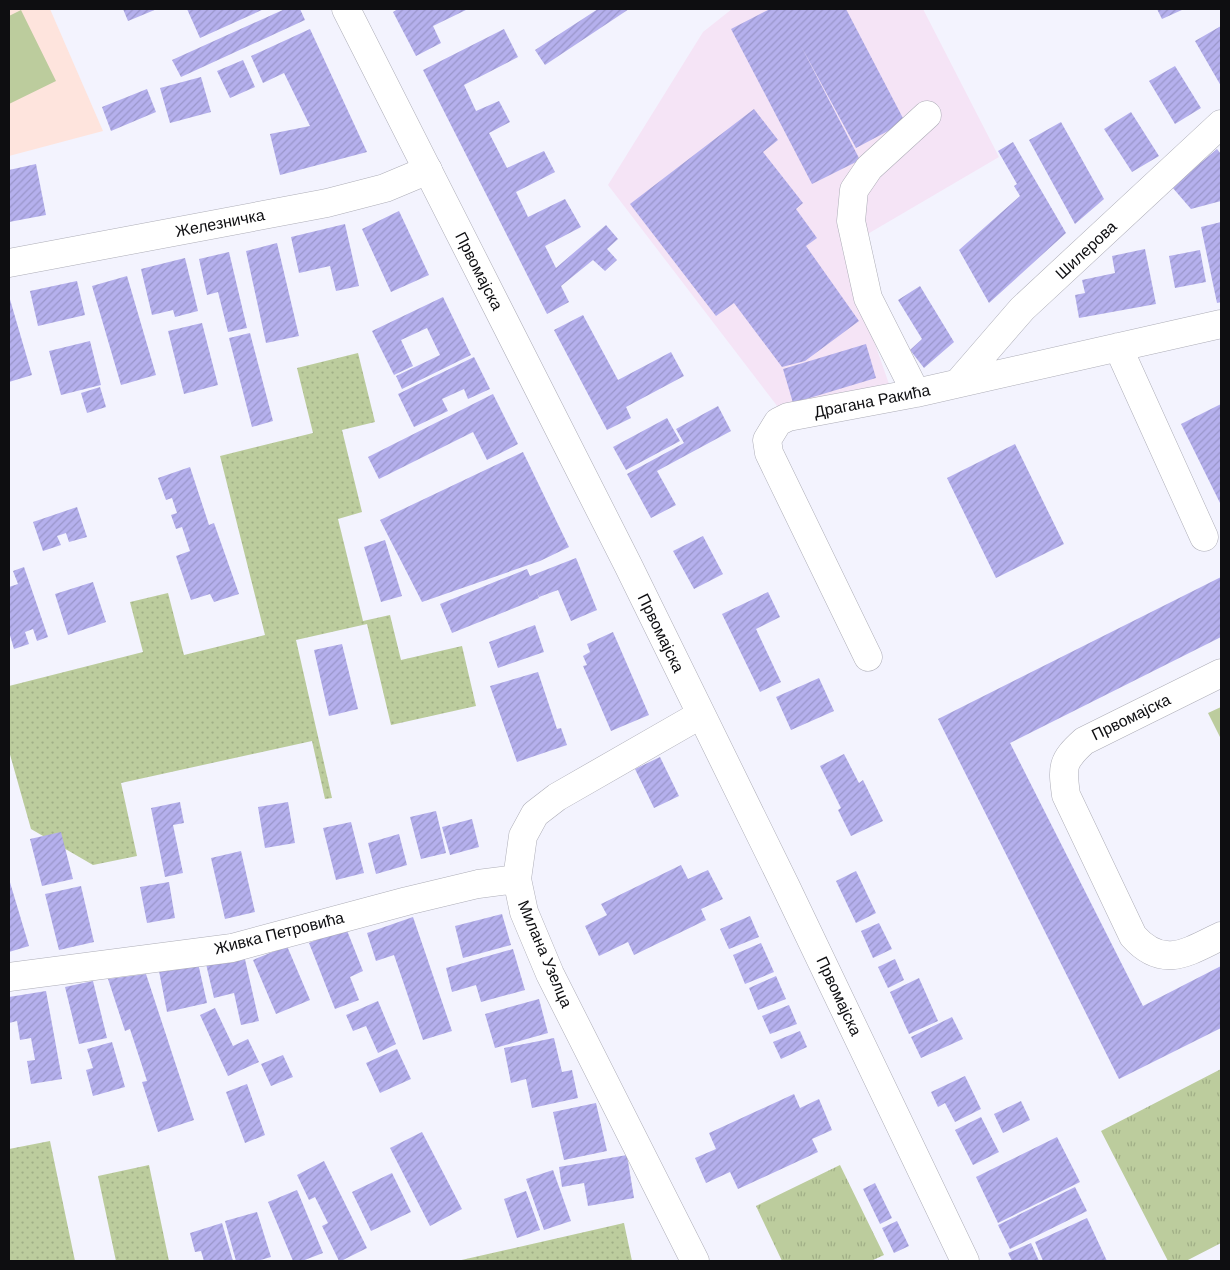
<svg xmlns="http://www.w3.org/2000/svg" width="1230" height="1270" font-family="Helvetica,sans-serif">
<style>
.industrial{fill:#f5e4f6}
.education{fill:#fee4dd}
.grass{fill:url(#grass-dots)}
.park{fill:url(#park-tufts)}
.pitch{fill:#bccc9d}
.building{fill:url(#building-hatch)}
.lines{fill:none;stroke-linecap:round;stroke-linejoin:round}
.minor-casing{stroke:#adadb7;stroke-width:29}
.major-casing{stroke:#adadb7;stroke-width:29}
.minor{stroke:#fff;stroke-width:28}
.major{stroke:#fff;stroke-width:28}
.labels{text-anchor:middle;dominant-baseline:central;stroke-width:4;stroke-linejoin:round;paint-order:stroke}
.street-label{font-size:16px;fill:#0e0e11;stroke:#fff}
</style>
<defs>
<pattern id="grass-dots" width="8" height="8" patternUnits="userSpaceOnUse" patternTransform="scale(1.25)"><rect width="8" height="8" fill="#bccc9d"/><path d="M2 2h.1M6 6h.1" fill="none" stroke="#a0ae86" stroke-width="1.8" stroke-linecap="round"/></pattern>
<pattern id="park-tufts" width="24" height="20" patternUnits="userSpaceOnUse" patternTransform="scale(1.25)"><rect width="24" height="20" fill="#bccc9d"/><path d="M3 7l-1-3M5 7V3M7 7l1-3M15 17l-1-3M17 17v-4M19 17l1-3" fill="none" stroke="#a0ae86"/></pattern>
<pattern id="building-hatch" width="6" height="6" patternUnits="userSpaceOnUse" patternTransform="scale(1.25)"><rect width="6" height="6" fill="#b5b0ed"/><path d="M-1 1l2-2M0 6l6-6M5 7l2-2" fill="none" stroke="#9a96ca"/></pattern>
</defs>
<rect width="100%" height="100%" fill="#f3f3fe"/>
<path class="industrial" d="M732,9H923L999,157L842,249L889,384L781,411L608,185L703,32Z"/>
<path class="education" d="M9,9H50L103,131L9,156Z"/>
<path class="grass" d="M358,353L375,422L342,430L362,512L338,519L363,621L390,615L401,660L462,646L476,706L391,725L367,624L296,640L332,798L325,799L312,741L121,783L137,856L93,865L31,829L9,751V686L143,652L130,602L168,593L184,655L265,635L220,456L313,433L297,368Z
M50,1141L75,1261H9V1149Z
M149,1165L169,1261H116L98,1176Z
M624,1223L632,1261H457Z"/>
<path class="park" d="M1221,1069V1243L1186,1261H1168L1101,1131Z
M840,1165L884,1255L871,1261H782L756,1206Z"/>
<path class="pitch" d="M21,10L56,81L9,104V16Z
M1221,707V739L1208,713Z"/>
<path class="building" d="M123,9H157L128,21Z
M187,9H264L200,38Z
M285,9H300L305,20L181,77L172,60Z
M398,9H468L433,26L441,43L416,56L393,12Z
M598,9H629L545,65L535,50Z
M770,9H846L905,122L856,148L801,46L860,160L812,184L731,29Z
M1157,9H1184L1162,19Z
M1221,26V86L1195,41Z
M310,29L367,152L280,175L270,134L310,126L284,73L263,83L251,56Z
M504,29L518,57L464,85L476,111L499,101L510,122L489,133L507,168L544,151L555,172L516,192L528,217L565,199L581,227L545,246L556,268L606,225L618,239L607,249L617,260L605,271L593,260L561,286L569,302L547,314L423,70Z
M243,60L255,87L230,98L217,71Z
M1175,66L1201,108L1175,124L1149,81Z
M201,77L211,112L170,123L160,88Z
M147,89L156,112L111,131L102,107Z
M754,109L778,140L763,152L803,203L796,209L817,238L806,246L859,321L805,361L782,367L734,303L716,316L630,204Z
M1131,112L1159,156L1132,172L1104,129Z
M1061,122L1104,199L1075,224L1029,140Z
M1013,142L1066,233L989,303L959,250L1020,196L1014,186L1017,184L998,151Z
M1217,149L1221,154V201L1191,209L1172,187Z
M36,164L46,215L9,222V170Z
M399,211L429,275L391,292L362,229Z
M1221,222V302L1217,303L1201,227Z
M345,224L359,286L336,291L330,266L299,273L291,237Z
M277,243L299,336L266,343L246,251Z
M1145,249L1156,304L1079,318L1075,295L1085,293L1082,280L1115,273L1112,256Z
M1200,250L1206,282L1175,288L1169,256Z
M229,252L247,328L228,332L218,292L207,295L199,259Z
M185,258L198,311L175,317L173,310L152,315L141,269Z
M127,276L156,375L121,385L92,286Z
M77,281L85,315L38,326L30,291Z
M920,286L954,342L924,368L910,350L922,339L898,300Z
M9,296L32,375L9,382Z
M443,297L471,355L402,389L396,376L440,355L427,328L401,340L413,366L394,375L372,331Z
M583,315L618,380L671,352L684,376L626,407L631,418L607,430L554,330Z
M202,323L218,385L184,394L168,331Z
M250,333L273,421L252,427L229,338Z
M90,341L101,385L61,395L49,351Z
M866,344L876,378L793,403L783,369Z
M474,357L490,389L468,399L464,389L442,399L448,411L414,427L398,394Z
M100,387L106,407L87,413L81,393Z
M493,394L518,444L487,460L473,432L379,479L368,457Z
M1221,404V505L1181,424Z
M718,406L731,431L657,471L676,505L651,518L627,474L684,443L676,429Z
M667,418L680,441L626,470L613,447Z
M1015,444L1064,544L996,578L947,478Z
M523,452L569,547L540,561L422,602L380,520Z
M190,467L209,525L214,523L239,594L214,602L210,594L191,600L176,556L190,551L182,527L176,529L171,515L177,513L172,498L166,500L158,478Z
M77,507L87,537L69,542L66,533L57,536L61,545L43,551L33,522Z
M703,536L723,574L694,589L673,551Z
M385,540L402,596L381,602L364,547Z
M576,558L597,610L571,621L558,590L539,597L535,587L539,598L452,633L440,604L527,569L530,576Z
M24,567L48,637L37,641L33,629L25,632L29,644L14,649L9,632V587L18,584L13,571Z
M1221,577V637L1010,743L1143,1006L1221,966V1028L1119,1079L938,719Z
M93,582L106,622L68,635L55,594Z
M768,592L780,617L756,629L781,682L760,692L722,614Z
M535,625L544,652L498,668L489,642Z
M613,632L649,715L611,731L583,666L587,665L583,656L590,652L587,644Z
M342,644L358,709L329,716L314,650Z
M538,672L557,729L561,728L567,745L517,762L490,686Z
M819,678L834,711L791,730L776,697Z
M844,754L859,783L863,780L883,821L851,836L838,810L841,808L820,766Z
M660,757L679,796L654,808L635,769Z
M180,802L184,823L173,825L183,873L165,877L151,808Z
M288,802L295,843L265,848L258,807Z
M436,811L446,853L421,859L410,817Z
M472,819L479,847L450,855L442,827Z
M351,822L364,873L336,880L323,828Z
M61,832L73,879L42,886L30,839Z
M399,834L407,865L376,874L368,843Z
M241,851L255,912L225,919L211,858Z
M681,865L688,879L708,870L723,899L701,909L706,920L634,955L628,942L599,956L585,926L607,915L601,904Z
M856,871L876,913L856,923L836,881Z
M9,879L29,946L9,952Z
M169,882L175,918L147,923L140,887Z
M81,886L94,942L59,950L45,894Z
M502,914L511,945L463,958L455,926Z
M750,916L759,937L729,949L720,929Z
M413,917L452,1031L423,1040L394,955L376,961L367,933Z
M879,923L892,949L873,958L861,931Z
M346,928L363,971L350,977L359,1000L335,1009L309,943Z
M761,943L774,972L745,984L733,955Z
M287,946L310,1000L276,1014L253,960Z
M513,949L525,990L481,1002L476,985L452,992L446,968Z
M244,955L259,1021L241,1025L234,993L214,998L206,964Z
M895,959L904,980L888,988L878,967Z
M198,963L207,1003L167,1012L159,971Z
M146,974L194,1120L158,1132L142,1082L147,1081L130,1029L125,1031L108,979Z
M776,976L786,999L758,1010L749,988Z
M919,978L938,1021L909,1034L890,992Z
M93,981L107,1038L79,1044L65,987Z
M46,991L62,1079L31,1084L27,1061L35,1060L31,1038L20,1040L17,1021L9,1023V997Z
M539,999L548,1033L495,1048L485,1014Z
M378,1001L396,1044L378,1053L366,1026L353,1031L346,1015Z
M789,1005L797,1024L770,1034L762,1016Z
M215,1008L233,1046L248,1039L259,1062L228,1076L200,1015Z
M952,1017L963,1039L921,1058L911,1037Z
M800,1031L807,1047L781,1059L773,1042Z
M554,1038L562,1072L572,1070L578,1098L532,1108L526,1079L511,1083L504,1048Z
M112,1042L125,1087L93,1096L86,1070L93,1068L87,1049Z
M397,1049L411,1079L380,1093L366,1063Z
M283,1055L293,1077L271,1086L261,1064Z
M965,1076L981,1109L955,1122L945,1103L938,1107L931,1092Z
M247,1084L265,1135L245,1143L226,1092Z
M794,1094L800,1108L819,1099L832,1130L812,1139L818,1152L738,1189L730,1172L706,1183L695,1158L716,1149L709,1133Z
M1021,1101L1030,1120L1003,1133L994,1114Z
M596,1103L607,1151L564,1160L553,1112Z
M981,1117L999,1152L973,1165L955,1130Z
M422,1132L462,1209L430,1226L390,1148Z
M1057,1137L1080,1182L998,1223L976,1177Z
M627,1155L634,1198L588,1206L584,1183L562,1187L559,1167Z
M324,1161L367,1248L341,1261H339L322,1226L328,1223L315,1197L309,1200L297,1175Z
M553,1170L571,1221L544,1230L526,1179Z
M392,1173L411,1212L371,1231L352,1192Z
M875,1183L892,1218L880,1224L863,1189Z
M1075,1187L1087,1211L1010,1249L998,1225Z
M297,1190L323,1253L302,1261H293L268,1202Z
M526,1191L540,1230L517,1238L504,1199Z
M257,1212L271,1257L257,1261H236L225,1221Z
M1087,1218L1107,1261H1043L1035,1242Z
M897,1221L909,1246L894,1253L882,1228Z
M222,1223L233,1261H204L201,1251L195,1252L190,1233Z
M1031,1243L1039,1261H1012L1008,1253Z"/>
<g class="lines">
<g class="minor-casing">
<path id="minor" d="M9,263L327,203L385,188L428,170
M1118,347L1204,537
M958,383L1022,309L1221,124
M916,393L868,298L851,221L854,190L869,168L927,115
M868,657L769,453L767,440L778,422L788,417L916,393L1221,324
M1221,673L1084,741C1062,761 1062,766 1066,795L1133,936C1163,970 1188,952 1221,936
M9,977L232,948L407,901L478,884L517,879
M695,1261L550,974L524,912L517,879L523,836L535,814L557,797L700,715"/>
</g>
<g class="major-casing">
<path id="major" d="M346,9L628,565L786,887L965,1261"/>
</g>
<use href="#minor" class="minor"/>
<use href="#major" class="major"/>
</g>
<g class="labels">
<g class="street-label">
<text transform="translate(220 223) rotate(-11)">Железничка</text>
<text transform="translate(1086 250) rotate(-43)">Шилерова</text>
<text transform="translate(479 271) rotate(63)">Првомајска</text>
<text transform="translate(872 401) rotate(-11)">Драгана Ракића</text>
<text transform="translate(661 633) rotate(64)">Првомајска</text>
<text transform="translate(1131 717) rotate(-26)">Првомајска</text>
<text transform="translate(279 933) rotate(-14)">Живка Петровића</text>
<text transform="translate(545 954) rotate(67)">Милана Узелца</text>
<text transform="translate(839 996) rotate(65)">Првомајска</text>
</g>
</g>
<rect width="1230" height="1270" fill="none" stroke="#0e0e11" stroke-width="20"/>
</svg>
